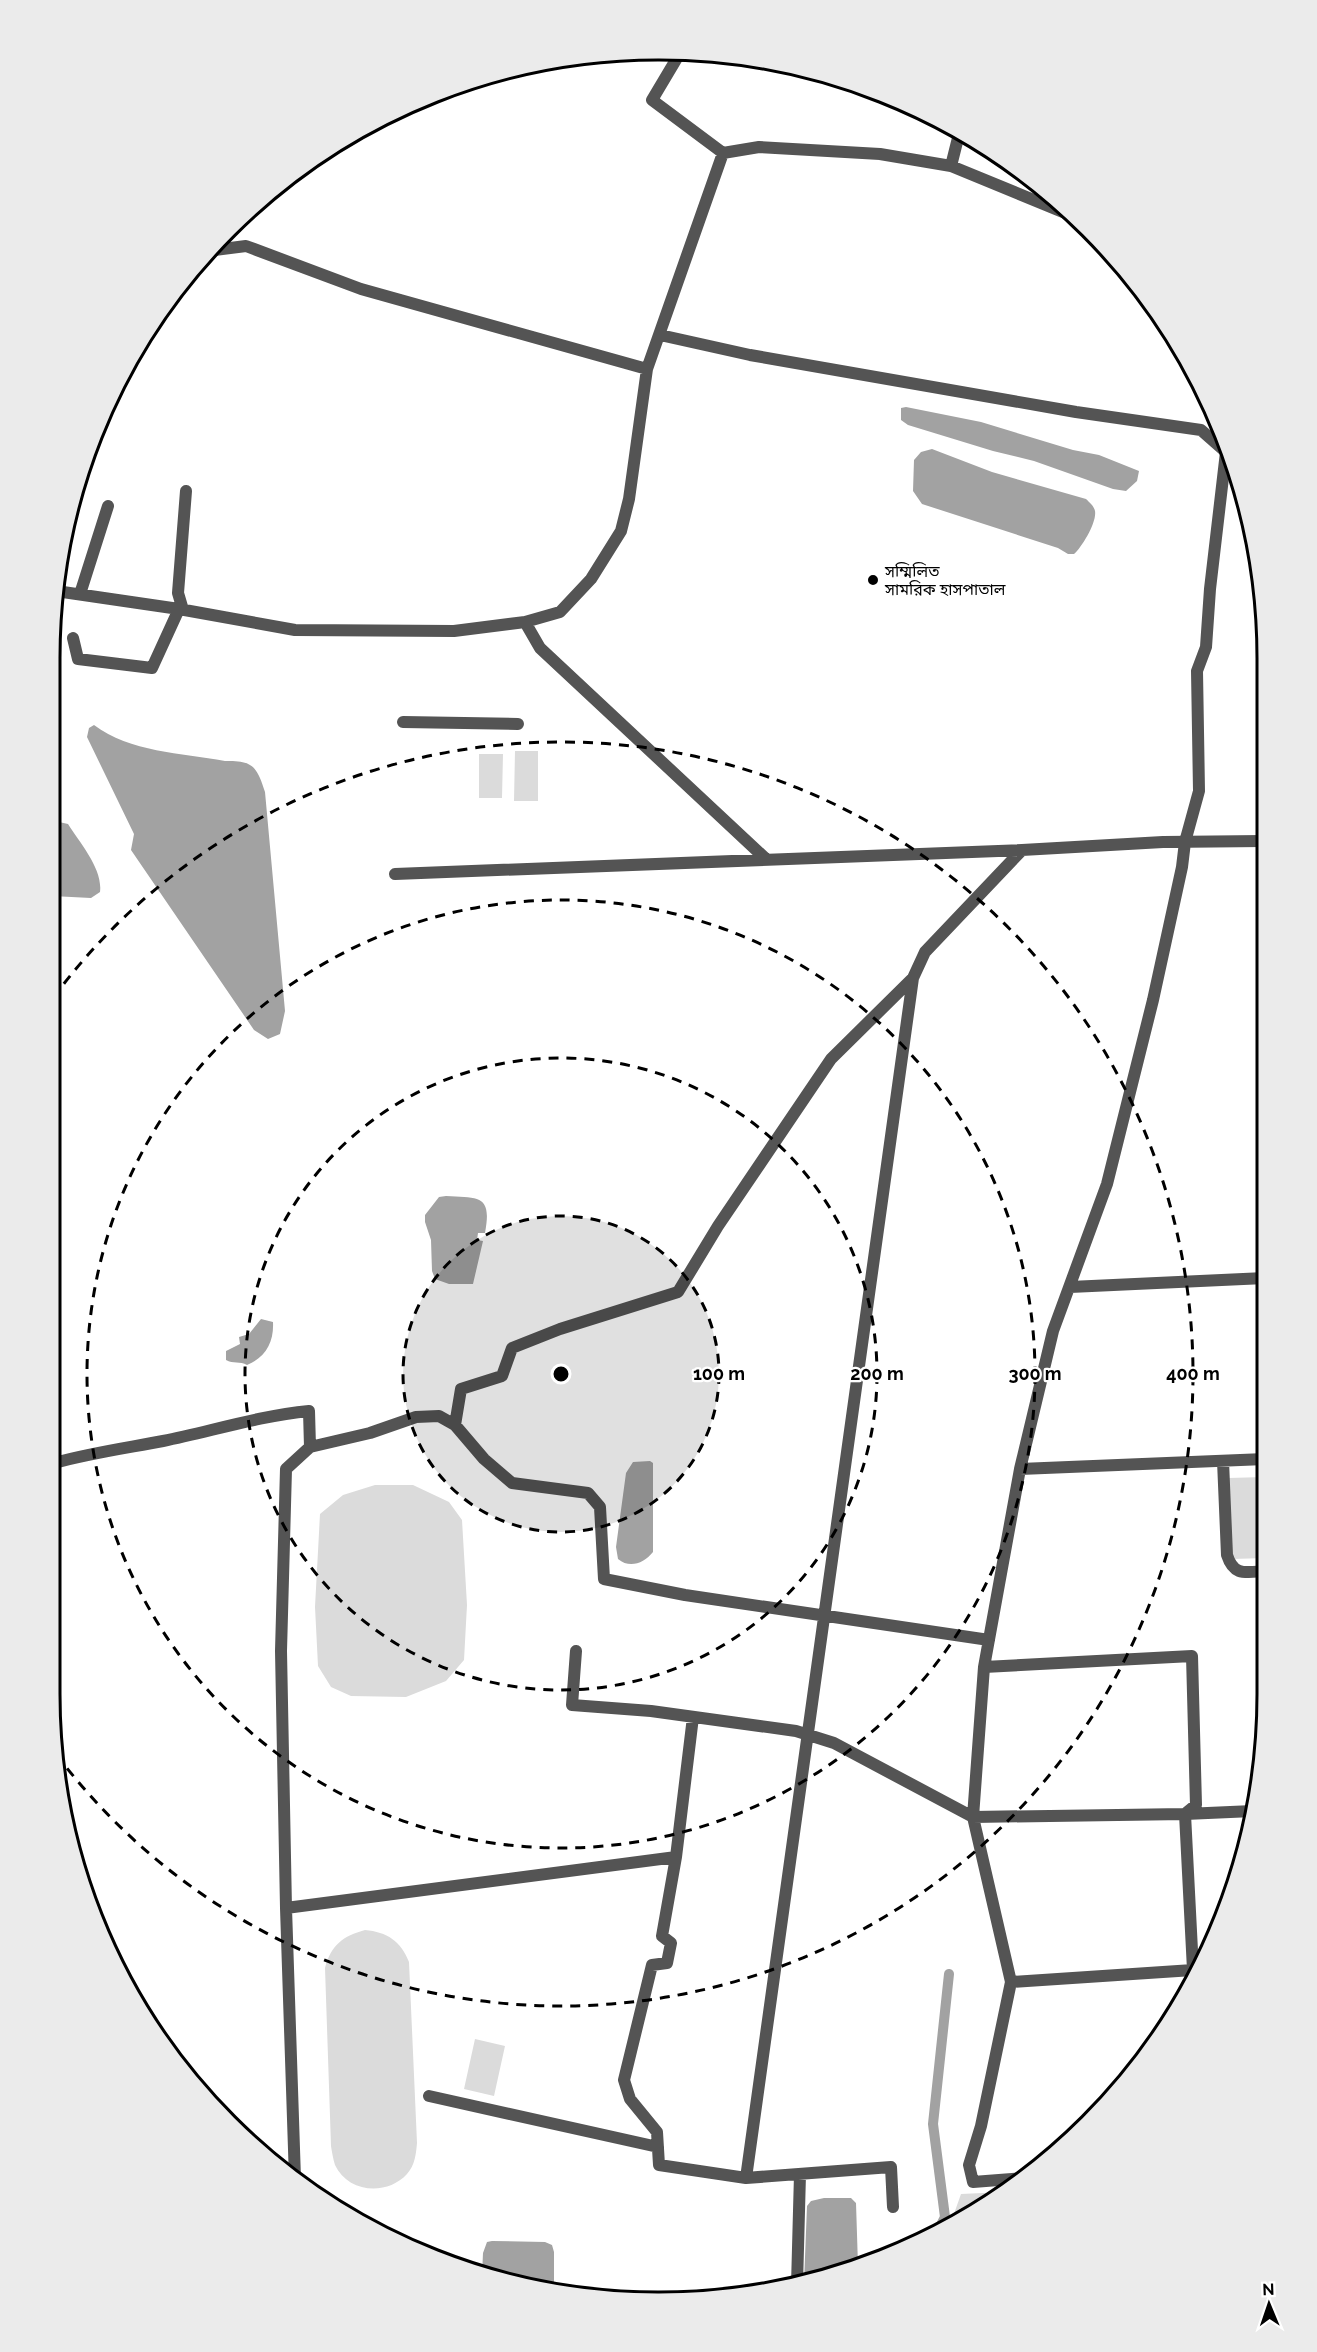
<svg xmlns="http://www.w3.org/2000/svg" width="1317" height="2352" font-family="Raleway,'Noto Sans Bengali',sans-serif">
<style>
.green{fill:#dbdbdb}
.water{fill:#a2a2a2}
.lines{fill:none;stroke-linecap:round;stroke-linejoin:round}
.canal{stroke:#a2a2a2;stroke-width:10}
.minor{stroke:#545454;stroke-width:12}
.ring{fill:none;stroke:#000;stroke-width:3;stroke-dasharray:10 8}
.poi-dot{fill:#000;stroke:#fff;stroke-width:2}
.labels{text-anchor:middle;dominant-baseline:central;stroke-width:4.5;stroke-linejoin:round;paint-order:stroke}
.poi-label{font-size:16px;fill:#000;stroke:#fff;text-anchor:start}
.rim{fill:none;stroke:#000;stroke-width:3}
.centre{fill:#000;stroke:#fff;stroke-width:3}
.ring-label{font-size:18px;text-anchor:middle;font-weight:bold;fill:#000;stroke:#fff;stroke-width:4.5;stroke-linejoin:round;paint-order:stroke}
</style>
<rect width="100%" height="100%" fill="#fff"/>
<path class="green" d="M515,751H538V801H514Z
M479,754H503L502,798H479Z
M1265,1477L1266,1558L1232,1559L1228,1478Z
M375,1485H413L449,1502L462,1520L467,1605L464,1660L446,1681L406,1697L351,1696L331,1687L318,1666L315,1607L320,1514L343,1495Z
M365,1930C387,1932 401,1941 409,1962L417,2143C416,2154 415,2165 407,2174C387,2196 348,2193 335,2165C333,2159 332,2152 331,2146L325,1968C331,1945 343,1936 365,1930Z
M475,2039L505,2046L494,2096L464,2089Z
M1004,2192L963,2221L949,2228L961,2194Z"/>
<path class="water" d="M906,407L981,422L1073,450L1099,455L1139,471L1137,481L1126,491L1113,489L1034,461L993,451L908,425L901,420V408Z
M932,449L992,472L1086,499C1090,503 1094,506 1095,511C1097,522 1082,547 1074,554H1068L1058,548L922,504L913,491L914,460L921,452Z
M94,725C130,752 181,753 225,761C253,760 257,767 265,792L285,1011L280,1034L268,1039L254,1030L131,850L134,834L87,737L89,728Z
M51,806L59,822L68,824C80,843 103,869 100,892L91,898L52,896Z
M446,1196C480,1198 492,1195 485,1233H478L477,1240L483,1241L473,1284H449L435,1279L432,1271L431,1240L425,1222V1215L439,1197Z
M261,1319L273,1322C274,1342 266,1357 247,1365C240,1361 233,1364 226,1360V1351L240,1344L239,1337L249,1334Z
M650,1461L653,1463V1552C644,1563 630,1569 618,1559L616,1547L626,1473L633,1462Z
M824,2198H851L856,2203L858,2266L804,2283L807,2206L811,2201Z
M492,2241L545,2242L552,2245L554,2252V2292L501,2282L482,2275L483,2253L487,2242Z"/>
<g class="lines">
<path class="canal" d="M913,2245L917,2241L937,2233L945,2217L933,2124L949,1974"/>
<path class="minor" d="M680,53L652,100L723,153
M951,166L960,130
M207,251L246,246L361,289L647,369
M660,335L750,355L1076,412L1201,430L1226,452L1227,445
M56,591L179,609L295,630L454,631L525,622L560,612L591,579L621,531L629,499L647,369L723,153L759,147L880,154L951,166L1075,217
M80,594L108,506
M183,610L178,593L186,491
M525,622L540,648L767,860
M73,638L78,659L152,668L179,609
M403,722L518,724
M395,874L1022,850L1163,842L1263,841
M1070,1287L1265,1278
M455,1425L484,1459L512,1483L588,1493L600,1507L604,1579L685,1595L989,1640
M1223,1461L1227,1555C1234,1577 1246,1572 1266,1571
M54,1463C90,1453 126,1448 163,1441C212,1431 259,1416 309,1411L310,1447L370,1433L416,1417L439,1416L455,1425L461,1389L502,1376L512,1348L560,1329L678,1292L718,1226L831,1059L913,978L925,952L1022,850
M1020,1469L1265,1459
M576,1651L572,1705L651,1711L796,1731L834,1743L973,1817L1185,1814L1196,1805L1192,1656L984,1667
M676,1857L662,1936L671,1943L667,1963L652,1965L624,2080L630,2099L657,2132L659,2165L746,2178L891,2167L893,2207
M286,1908L281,1651L286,1469L310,1447
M1197,1970H1193L1185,1814L1253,1811
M1011,1982L1193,1970
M429,2096L658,2147
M746,2178L913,978
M1023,2178L973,2182L969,2165L981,2126L1011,1982L973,1817L984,1667L1020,1469L1053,1331L1107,1184L1153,1000L1182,867L1185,842L1199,791L1197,671L1206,647L1210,589L1226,452
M295,2179L286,1908L676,1857L693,1717
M797,2285L800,2174"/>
</g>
<circle cx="561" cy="1374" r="158" fill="#000" fill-opacity=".12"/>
<g class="ring">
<circle cx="561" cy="1374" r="158"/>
<circle cx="561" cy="1374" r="316"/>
<circle cx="561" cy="1374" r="474"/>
<path d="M53 998A632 632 0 1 1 56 1754"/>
</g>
<circle class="poi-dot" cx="873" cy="580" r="6"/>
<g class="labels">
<g class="poi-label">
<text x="885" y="571">সম্মিলিত<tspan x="885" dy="18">সামরিক হাসপাতাল</tspan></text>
</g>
</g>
<path d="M0 0H1317V2352H0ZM658 60H659A598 598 0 0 1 1257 658V1694A598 598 0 0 1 659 2292H658A598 598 0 0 1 60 1694V658A598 598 0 0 1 658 60Z" fill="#ebebeb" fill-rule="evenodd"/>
<path class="rim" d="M658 60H659A598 598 0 0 1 1257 658V1694A598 598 0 0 1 659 2292H658A598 598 0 0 1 60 1694V658A598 598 0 0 1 658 60Z"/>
<circle cx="561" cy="1374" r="9" class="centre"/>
<g class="ring-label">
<text x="719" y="1380">100 m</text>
<text x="877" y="1380">200 m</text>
<text x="1035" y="1380">300 m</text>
<text x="1193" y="1380">400 m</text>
</g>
<g transform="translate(1269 2304) rotate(358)" stroke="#ffffff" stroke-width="4.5" paint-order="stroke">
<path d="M0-4.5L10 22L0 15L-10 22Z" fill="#000000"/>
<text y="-9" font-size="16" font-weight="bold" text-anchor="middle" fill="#000000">N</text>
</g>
</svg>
